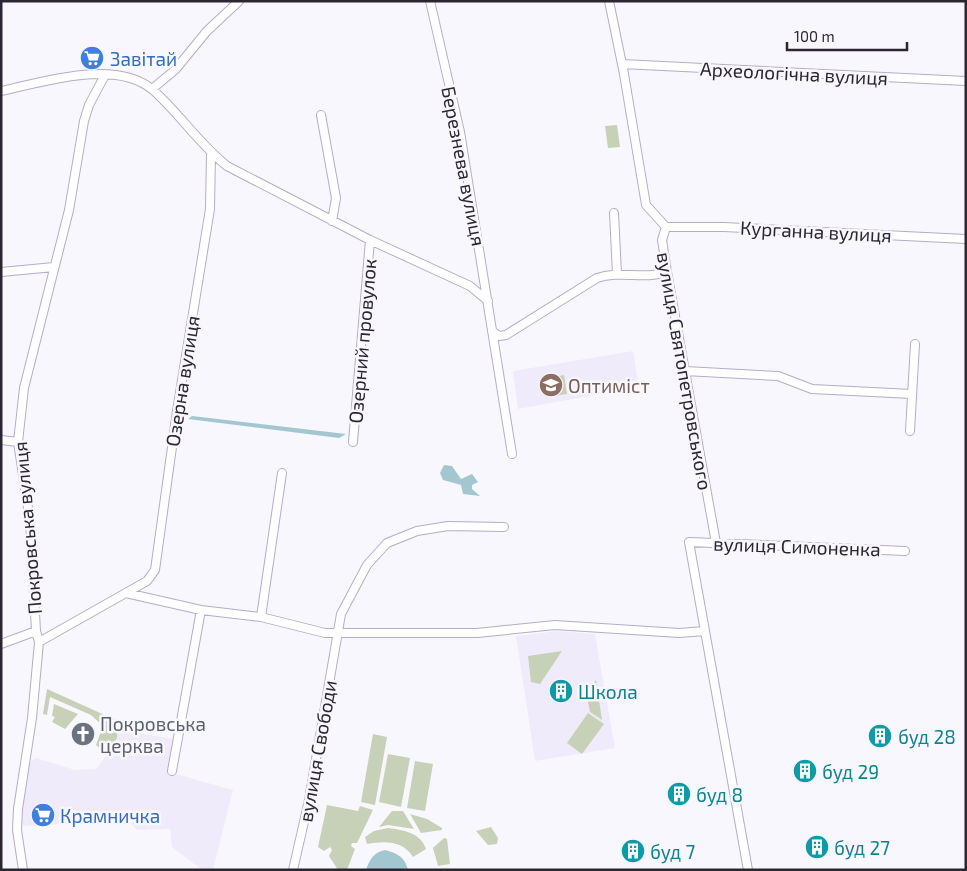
<svg xmlns="http://www.w3.org/2000/svg" width="967" height="871" font-family="'Exo 2',sans-serif">
<style>
.built{fill:#f0ebfb}
.green{fill:#c7d1b8}
.water{fill:#a2c7d0}
.lines{fill:none;stroke-linecap:round;stroke-linejoin:round}
.minor-casing{stroke:#b6abca;stroke-width:10}
.minor{stroke:#fff;stroke-width:8}
.labels{text-anchor:middle;dominant-baseline:central;stroke-width:5;stroke-linejoin:round;paint-order:stroke}
.shop-label{font-size:19px;fill:#366cbe;stroke:#f9f7fe;text-anchor:start}
.street-label{font-size:19px;fill:#2b2632;stroke:#f9f7fe}
.education-label{font-size:19px;fill:#785e54;stroke:#f9f7fe;text-anchor:start}
.culture-label{font-size:19px;fill:#0d838f;stroke:#f9f7fe;text-anchor:start}
.worship-label{font-size:19px;fill:#5b616d;stroke:#f9f7fe;text-anchor:start}
</style>
<rect width="100%" height="100%" fill="#f9f7fe"/>
<path class="built" d="M633,351L639,387L518,409L513,371Z
M557,631L595,634L615,748L535,761L516,636Z
M118,721L137,733L175,739L169,772L233,790L213,870H202L172,847L170,829L137,830L130,821L24,826L20,822L30,762L36,758L75,770L96,769L115,744Z"/>
<path class="green" d="M617,125L620,147L608,148L605,126Z
M564,375L567,394L553,396L550,378Z
M562,651L540,684L531,682L528,656Z
M596,680L602,720L590,712L586,692Z
M47,689L118,721L117,738L107,755L96,745L103,726L91,715L50,697L47,715L43,714Z
M54,704L78,714L65,729L52,722L55,717L52,716Z
M588,713L604,724L582,754L567,743Z
M373,734L387,737L375,805L361,802Z
M388,754L410,758L401,807L379,802Z
M415,761L433,764L425,811L407,808Z
M327,805L358,811L360,806L373,810L357,843H352L351,846L355,849L347,870H338L329,856L332,850L330,847L324,851L318,847Z
M392,811H403L414,829L388,825L379,827Z
M410,814L427,819L442,828V830L421,833Z
M491,827L498,838L497,844L488,845L476,831Z
M388,828C404,830 421,833 426,849L413,857C402,840 385,841 367,844L365,837L374,831Z
M444,838L447,839L450,864L438,866L433,848Z"/>
<path class="water" d="M192,416L346,434L339,438L188,419Z
M444,465L452,466L461,479L472,474L478,482L472,485V489L480,496L463,494L461,485L443,480L440,473Z
M385,850C397,853 405,857 408,870H366C370,859 373,853 385,850Z"/>
<g class="lines">
<g class="minor-casing">
<path id="minor" d="M430,1L460,132L512,454
M609,1L624,74L646,205L666,227L662,240L667,272L716,543
M622,64L966,81
M152,89L175,70L207,31L239,1
M1,91C43,82 116,58 153,90C180,114 199,144 227,166L370,240L470,286L488,301
M321,115L336,198L332,221
M614,213L617,274
M666,227H724L966,239
M1,272L54,267
M492,331L499,336L506,335L597,278C620,270 644,280 667,272
M685,371L778,376L812,389L912,394
M910,431L915,344
M1,440L18,442
M353,442L370,240
M126,593L201,610L261,617L325,633H477L555,625L679,633L705,631
M261,617L282,473
M39,642L147,581L155,570L177,411L210,209L211,154
M1,644L36,631
M172,771L201,610
M23,870L17,830L18,809L32,718L39,642L36,631L30,521L18,442L24,388L69,210L84,121L89,105L105,75
M293,870L309,800L341,614L367,565L387,543L417,531L448,526L504,527
M748,870L689,542L905,551"/>
</g>
<use href="#minor" class="minor"/>
</g>
<defs>
<g id="supermarket-disc" transform="scale(1.25)"><circle r="9.5" fill="#3f7fe0" stroke="#f9f7fe"/><path d="M-6-5.5h2.5l.6 2H6L4.5 2H-2.5L-4.4-4H-6ZM-1.5 3.2a1.3 1.3 0 1 0 .1 0ZM3 3.2a1.3 1.3 0 1 0 .1 0Z" fill="#fff"/></g>
<g id="school-disc" transform="scale(1.25)"><circle r="9.5" fill="#8d6e63" stroke="#f9f7fe"/><path d="M0-5L7-2L0 1L-7-2ZM-4 1L0 2.5L4 1V4Q0 6-4 4Z" fill="#fff"/></g>
<g id="building-disc" transform="scale(1.25)"><circle r="9.5" fill="#0f9aa8" stroke="#f9f7fe"/><path d="M-4-6H4V6H1V3H-1V6H-4ZM-2.5-4.3h1.7v1.8h-1.7ZM.8-4.3h1.7v1.8H.8ZM-2.5-1h1.7V.8h-1.7ZM.8-1h1.7V.8H.8Z" fill="#fff"/></g>
<g id="church-disc" transform="scale(1.25)"><circle r="9.5" fill="#6b7280" stroke="#f9f7fe"/><path d="M-1.2-6h2.4v3.5h3.3v2.4h-3.3V6h-2.4V-.1h-3.3v-2.4h3.3Z" fill="#fff"/></g>
</defs>
<g fill-rule="evenodd">
<use href="#supermarket-disc" x="92" y="58"/>
<use href="#school-disc" x="551" y="385"/>
<use href="#building-disc" x="561" y="691"/>
<use href="#church-disc" x="83" y="734"/>
<use href="#building-disc" x="880" y="736"/>
<use href="#building-disc" x="805" y="771"/>
<use href="#building-disc" x="679" y="794"/>
<use href="#supermarket-disc" x="43" y="815"/>
<use href="#building-disc" x="817" y="847"/>
<use href="#building-disc" x="633" y="851"/>
</g>
<g class="labels">
<g class="shop-label">
<text x="110" y="58">Завітай</text>
<text x="60" y="815">Крамничка</text>
</g>
<g class="street-label">
<text transform="translate(794 73) rotate(3)">Археологічна вулиця</text>
<text transform="translate(464 166) rotate(79)">Березнева вулиця</text>
<text transform="translate(816 231) rotate(3)">Курганна вулиця</text>
<text transform="translate(362 341) rotate(-85)">Озерний провулок</text>
<text transform="translate(685 371) rotate(80)">вулиця Святопетровського</text>
<text transform="translate(182 381) rotate(-81)">Озерна вулиця</text>
<text transform="translate(27 528) rotate(-95)">Покровська вулиця</text>
<text transform="translate(797 546) rotate(2)">вулиця Симоненка</text>
<text transform="translate(317 751) rotate(-80)">вулиця Свободи</text>
</g>
<g class="education-label">
<text x="568" y="385">Оптиміст</text>
</g>
<g class="culture-label">
<text x="578" y="691">Школа</text>
<text x="898" y="736">буд 28</text>
<text x="822" y="771">буд 29</text>
<text x="696" y="794">буд 8</text>
<text x="834" y="847">буд 27</text>
<text x="650" y="851">буд 7</text>
</g>
<g class="worship-label">
<text x="100" y="723">Покровська<tspan x="100" dy="22">церква</tspan></text>
</g>
</g>
<rect width="967" height="871" fill="none" stroke="#2b2632" stroke-width="5"/>
<path d="M787 42v8h120v-8" fill="none" stroke="#2b2632" stroke-width="2.5"/>
<text x="794" y="42" font-size="15" fill="#2b2632" stroke="#f9f7fe" stroke-width="4" paint-order="stroke">100 m</text>
</svg>
